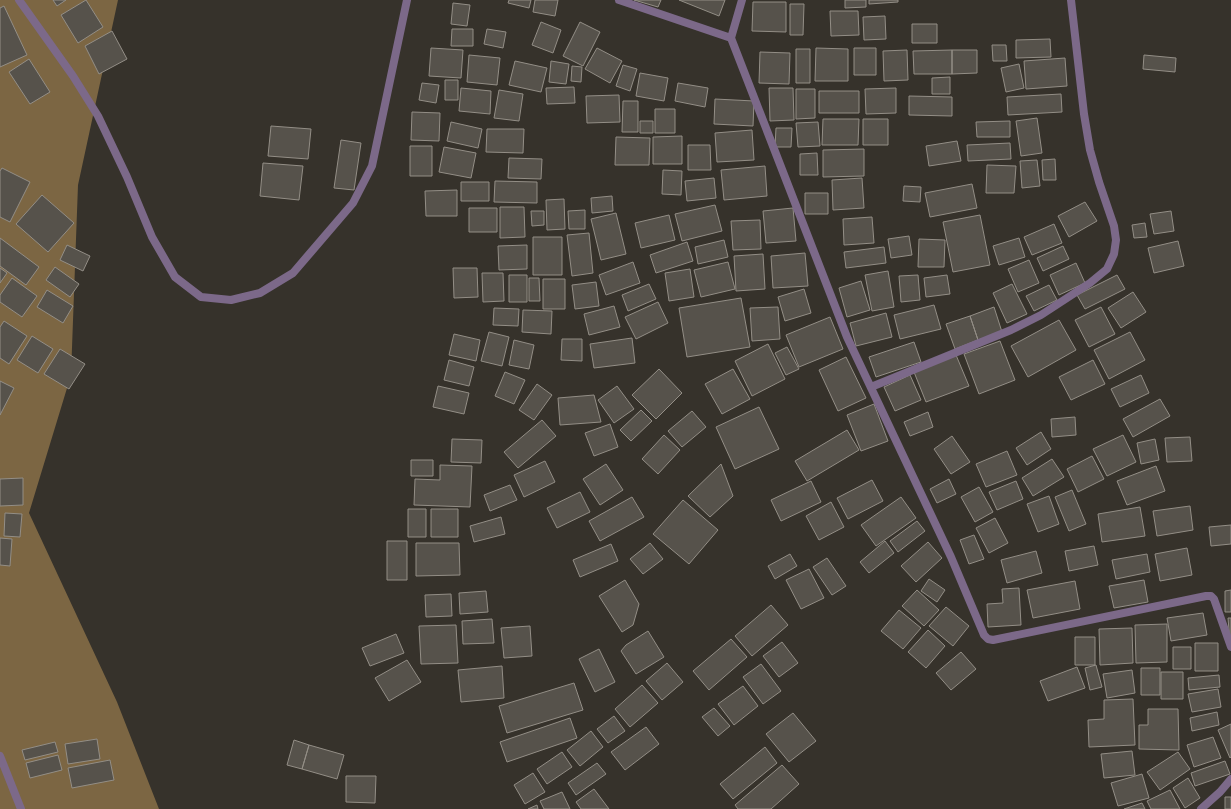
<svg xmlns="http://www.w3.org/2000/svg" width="1231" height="809" font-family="Merriweather,serif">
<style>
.forest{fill:#7c6643}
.building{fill:#56524b;stroke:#938e86}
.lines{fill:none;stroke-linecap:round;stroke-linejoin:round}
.street{stroke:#7c6989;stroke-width:8}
</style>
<rect width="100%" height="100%" fill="#36322b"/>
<path class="forest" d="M0,0H118L78,185L71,375L29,513L117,702L159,809H0Z"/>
<path class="building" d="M53,0H66L57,6Z
M86,0L103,27L78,43L61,15Z
M509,0H531L529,8L508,3Z
M535,0H558L555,16L533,12Z
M634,0H661L658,7Z
M679,0H725L719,16Z
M845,0H866V7L845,8Z
M869,0H898V2L869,4Z
M753,2H786V32L752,31Z
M453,3L470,5L467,26L451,24Z
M790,4H804L803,35H790Z
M4,6L27,55L0,67V8Z
M830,11H858L859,35L831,36Z
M885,16L886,39L864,40L863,17Z
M541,22L561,30L553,53L532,45Z
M580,22L600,32L583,66L563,56Z
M912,24H937V43H912Z
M452,29H473V46H451Z
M487,29L506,32L503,48L484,44Z
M112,31L127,59L99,74L85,46Z
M1050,39L1051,57L1016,58V40Z
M992,45H1006L1007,61H993Z
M431,48L463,50L461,78L429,76Z
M597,48L622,61L610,83L585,69Z
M816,48L848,49V81H815Z
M854,48H876V75H854Z
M796,49H810V83H796Z
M907,50L908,80L884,81L883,51Z
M952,50H977V73L952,74Z
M952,50V74H914L913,51Z
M760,52L790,53L789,84L759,83Z
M469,55L500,58L497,85L467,82Z
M1144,55L1176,58L1175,72L1143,69Z
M1065,58L1067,86L1026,89L1024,61Z
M29,59L50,92L30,104L9,72Z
M515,61L547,68L541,92L509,85Z
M551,61L569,64L566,84L549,82Z
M1019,64L1024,88L1006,92L1001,68Z
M623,65L637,69L630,91L616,86Z
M572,66L582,67L581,82L571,81Z
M640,73L668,78L664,101L636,96Z
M950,77V94H932V78Z
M445,80H458V100H445Z
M422,83L439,85L436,103L419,100Z
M678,83L708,88L705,107L675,101Z
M574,87L575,103L547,104L546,88Z
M461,88L491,91L490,114L459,111Z
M769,88H793L794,120L770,121Z
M896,88V113L866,114L865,89Z
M796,89H815V118L796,119Z
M499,90L523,94L519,121L494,118Z
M819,91H859V113H819Z
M1061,94L1062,112L1008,115L1007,97Z
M619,95L620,122L587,123L586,96Z
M909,96L952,97V116L909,115Z
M715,99L754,101L753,126L714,124Z
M623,101H638V132H622Z
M655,109H675V133H655Z
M412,112L440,113L439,141L411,140Z
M1037,118L1042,153L1021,156L1016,121Z
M823,119H859L858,145H822Z
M863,119H888V145H863Z
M640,121H653V133H640Z
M1010,121V137H977L976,122Z
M451,122L482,129L478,148L447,141Z
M818,122L820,146L798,147L796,123Z
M271,126L311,129L308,159L268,156Z
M776,128H792L791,147H775Z
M487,129H524L523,153L486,152Z
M752,130L754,160L717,162L715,133Z
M682,136V164H653V137Z
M616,137L650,138L649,165H615Z
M341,140L361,143L354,190L334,188Z
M957,141L961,161L929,166L926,146Z
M1010,143L1011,159L968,161L967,145Z
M688,145H710L711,170H688Z
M410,146H432V176H410Z
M444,147L476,153L471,178L439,172Z
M864,149V176L823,177V150Z
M817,153L818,175H800V154Z
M509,158L542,159L541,179L508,178Z
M1055,159L1056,180H1043L1042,160Z
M1037,160L1040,186L1022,188L1020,161Z
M263,163L303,166L299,200L260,196Z
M987,165L1016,166L1014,193H986Z
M765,166L767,196L724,200L721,170Z
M2,168L30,182L10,222L0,217V171Z
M663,170L682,171L681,195L662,194Z
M714,178L716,198L687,201L685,181Z
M862,178L864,208L833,210L832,180Z
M495,181L537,182V203L494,202Z
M461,182H489V201H461Z
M972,184L977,208L930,217L925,193Z
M904,186L921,187L920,202L903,201Z
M457,190V216H426L425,191Z
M805,193H828V214H805Z
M42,195L74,223L48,252L16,224Z
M612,196L613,211L592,213L591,198Z
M564,199L565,229L547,230L546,200Z
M1085,202L1097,221L1069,237L1058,216Z
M715,205L722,231L682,241L675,214Z
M500,207H524L525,237L500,238Z
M469,208H497V232H469Z
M793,208L796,241L766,243L763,211Z
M585,210V229H569L568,211Z
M531,211H544V225L532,226Z
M1171,211L1174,231L1154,234L1150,214Z
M616,213L626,254L601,260L591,219Z
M669,215L675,240L641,248L635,223Z
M980,215L990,265L953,272L943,222Z
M872,217L874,243L844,245L843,219Z
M760,220L761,249L733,250L731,221Z
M1145,223L1147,237L1134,238L1132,225Z
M1054,224L1062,243L1032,255L1024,237Z
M589,233L593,273L572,276L567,235Z
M909,236L912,255L891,258L888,239Z
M533,237H562V275H533Z
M0,238L39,267L26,285L0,266Z
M1019,238L1025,257L999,265L993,246Z
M919,239L945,240L944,267H918Z
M724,240L728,257L698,264L695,247Z
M1178,241L1184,266L1154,273L1148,248Z
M687,242L693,261L656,273L650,255Z
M67,245L90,256L83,271L60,260Z
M527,245V269L499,270L498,246Z
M1063,246L1069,259L1043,271L1037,258Z
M884,247L886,263L846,268L844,252Z
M805,253L808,286L773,288L771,256Z
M763,254L765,289L736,291L734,256Z
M1029,260L1039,283L1018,292L1008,269Z
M633,262L640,283L606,295L599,275Z
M728,262L735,289L701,297L694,270Z
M1076,263L1085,283L1059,295L1050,275Z
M55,267L79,284L70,297L46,280Z
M0,268L7,273L0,283Z
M453,268H477L478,297L454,298Z
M690,269L694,297L669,301L665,273Z
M888,271L894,307L872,311L865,275Z
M482,273H503L504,301L483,302Z
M509,275H527V302H509Z
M918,275L920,300L901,302L899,276Z
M947,275L950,294L926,297L924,278Z
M1117,275L1125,289L1085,309L1077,295Z
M12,278L37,296L22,317L0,302V295Z
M529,278H539L540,301H529Z
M543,279H565V309H543Z
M861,281L870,310L847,317L839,288Z
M596,282L599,306L575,309L572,285Z
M649,284L656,299L628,311L622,295Z
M1012,284L1027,314L1007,323L993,293Z
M1049,285L1057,300L1034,311L1026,296Z
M804,289L811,313L785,321L778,297Z
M47,290L73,306L63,323L37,307Z
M1133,292L1146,312L1121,328L1108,308Z
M741,298L750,347L687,357L679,308Z
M658,302L668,323L636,339L625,317Z
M934,305L941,329L900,339L894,315Z
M614,306L620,327L589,335L584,314Z
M778,307L780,339L752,341L750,308Z
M994,307L1002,332L978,340L970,316Z
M1101,307L1115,334L1089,347L1075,320Z
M494,308L519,309L518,326L493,325Z
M523,310L552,311L551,334L522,332Z
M886,313L892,337L856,346L850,323Z
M970,316L978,340L955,349L946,324Z
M830,317L843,349L799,367L786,335Z
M1059,320L1076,350L1028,377L1011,346Z
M4,321L27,336L9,364L0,358V327Z
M489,332L509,337L502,366L481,361Z
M1130,332L1145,360L1109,379L1094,350Z
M454,334L480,340L476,361L449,355Z
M32,336L53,349L38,373L17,360Z
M632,338L635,363L594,368L590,344Z
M562,339H582V361L561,360Z
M514,340L534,345L529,369L509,365Z
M1000,341L1015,380L979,394L964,354Z
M914,342L921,362L876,377L869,357Z
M768,344L785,379L752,396L735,361Z
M787,347L799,369L786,375L775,353Z
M60,349L85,364L69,389L44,374Z
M956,355L969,386L926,402L914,372Z
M846,357L866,398L838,411L819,370Z
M449,360L474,367L469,386L444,380Z
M1093,360L1105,384L1071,400L1059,377Z
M659,369L682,393L656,419L632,395Z
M733,369L750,399L722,414L705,384Z
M505,372L525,380L514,404L495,396Z
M910,375L921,400L895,411L884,387Z
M1141,375L1149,393L1120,407L1111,389Z
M0,381L14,388L0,415Z
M537,384L552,395L534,420L519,410Z
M438,386L469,393L464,414L433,407Z
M617,386L634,409L614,423L598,400Z
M594,395L601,422L560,425L558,398Z
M1160,399L1170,416L1133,437L1123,419Z
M874,404L888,441L861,451L847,415Z
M759,407L779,449L735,469L716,427Z
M641,410L652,421L631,441L620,430Z
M692,411L706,427L682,447L668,431Z
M928,412L933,427L910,436L904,422Z
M1075,417L1076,435L1052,437L1051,419Z
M542,420L556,436L518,468L504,452Z
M610,424L618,447L594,456L585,433Z
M847,430L859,450L807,481L795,461Z
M1041,432L1051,449L1027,465L1016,448Z
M664,435L680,450L658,474L642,459Z
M1123,435L1136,462L1107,476L1093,449Z
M952,436L970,462L951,474L934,449Z
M1190,437L1192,461L1167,462L1165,438Z
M452,439L482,440L481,463L451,462Z
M1155,439L1159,460L1141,464L1137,443Z
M1007,451L1017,475L986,487L976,464Z
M1092,456L1104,479L1078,492L1067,469Z
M1052,459L1064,477L1033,496L1022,478Z
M411,460H433V476H411Z
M545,461L555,482L524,497L514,475Z
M606,464L623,490L600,505L583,479Z
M721,464L733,496L710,517L688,496Z
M440,465L472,466L470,507L414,505L415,479L440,480Z
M1156,466L1165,491L1127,505L1117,481Z
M23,478V505L0,506V479Z
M949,479L956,494L937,503L930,489Z
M872,480L883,501L848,519L837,498Z
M811,481L821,502L781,521L771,500Z
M1016,481L1023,499L997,510L989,492Z
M510,485L517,500L490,511L484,495Z
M979,487L993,512L975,522L961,497Z
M1072,490L1086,524L1069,531L1055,497Z
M580,492L590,512L557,528L547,508Z
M1049,496L1059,524L1038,532L1027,504Z
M632,497L644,517L600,541L589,521Z
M901,497L916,518L876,546L861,525Z
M683,500L718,530L689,564L653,534Z
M831,502L844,527L819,540L806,516Z
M1190,506L1193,530L1157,536L1153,511Z
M1140,507L1145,536L1102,542L1098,514Z
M408,509H426V537H408Z
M431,509H458V537H431Z
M5,513L22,514L20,537L4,536Z
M501,517L505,534L474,542L470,526Z
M995,518L1008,543L989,553L976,528Z
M917,521L925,531L898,552L890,541Z
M1231,525V544L1211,546L1209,527Z
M974,535L984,559L969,564L960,540Z
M0,538L12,539L10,566L0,565Z
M387,541H407V580H387Z
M885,541L894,553L869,573L860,562Z
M928,542L942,558L916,582L901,566Z
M416,543H459L460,575L416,576Z
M650,543L663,559L643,574L630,559Z
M611,544L618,561L580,577L573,560Z
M1094,546L1098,565L1069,571L1065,551Z
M1187,548L1192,575L1160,581L1155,554Z
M1036,551L1042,573L1007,583L1001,560Z
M790,554L797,566L775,579L768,566Z
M1147,554L1150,572L1116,579L1112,560Z
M827,558L846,586L832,595L813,567Z
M809,569L824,598L801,609L786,580Z
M929,579L945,590L937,602L921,591Z
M625,580L639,604L633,625L622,632L599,596Z
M1144,580L1148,602L1114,608L1109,586Z
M1075,581L1080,609L1033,618L1027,590Z
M1019,588L1021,625L988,627L987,604L1003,603L1002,589Z
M917,590L939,610L924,626L902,606Z
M1231,590V612H1225V591Z
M486,591L488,612L460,614L459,593Z
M451,594L452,616L426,617L425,595Z
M771,605L788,625L752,656L735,636Z
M946,607L969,626L953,646L929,626Z
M899,610L921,628L903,649L881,631Z
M1203,613L1207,635L1171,641L1167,618Z
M1228,618H1231V642H1230Z
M492,619L494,643L463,644L462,621Z
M1167,624V662L1136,663L1135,625Z
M456,625L458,663L421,664L419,626Z
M530,626L532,656L504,658L501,628Z
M1132,628L1133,663L1100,665L1099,629Z
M928,630L945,646L926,668L908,652Z
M648,631L664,657L636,674L621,651L626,645Z
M396,634L404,653L370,666L362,648Z
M1075,637H1095V665H1075Z
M731,639L747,657L709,690L693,671Z
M782,642L798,663L779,677L763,656Z
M1195,643H1218V671H1195Z
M1173,647H1191V669H1173Z
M599,649L615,682L595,692L579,659Z
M961,652L976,669L951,690L936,673Z
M407,660L421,682L389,701L375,678Z
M667,663L683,682L662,700L646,681Z
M761,664L781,691L763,704L743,677Z
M1096,665L1102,687L1090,690L1085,668Z
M502,666L504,698L461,702L458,670Z
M1077,667L1085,688L1048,701L1040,681Z
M1141,668H1160V695H1141Z
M1132,670L1135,693L1107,698L1103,674Z
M1161,672H1183V699H1161Z
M1219,675L1220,687L1189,690L1188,678Z
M574,683L583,710L507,733L499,706Z
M642,685L658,703L630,727L615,709Z
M743,686L758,706L734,725L718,704Z
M1218,689L1221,707L1192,712L1188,694Z
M1133,699L1135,745L1089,747L1088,720L1104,719V700Z
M714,708L730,726L718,736L702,717Z
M1148,709H1178L1179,750L1139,749V725H1148Z
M1217,712L1219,725L1192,731L1190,718Z
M793,713L816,741L789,762L766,734Z
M614,716L625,731L608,743L597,729Z
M570,718L577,738L507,762L500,742Z
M1231,724V757L1230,758L1218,730Z
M646,727L659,744L625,770L611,752Z
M591,731L603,747L580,766L567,750Z
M1213,737L1221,758L1194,767L1187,745Z
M97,739L100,759L68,764L65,744Z
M294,740L309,745L302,769L287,765Z
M55,742L58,752L25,760L22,750Z
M309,745L344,755L337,779L302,769Z
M765,747L777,763L733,799L720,784Z
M1132,751L1135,775L1104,778L1101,754Z
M562,752L572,767L547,784L537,769Z
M1178,752L1190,769L1160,790L1147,772Z
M58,755L62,770L30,778L26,763Z
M110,760L114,780L72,788L68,768Z
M1225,761L1230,774L1195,786L1191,773Z
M597,763L606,774L576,795L568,783Z
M782,765L799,784L771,809H738L735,805Z
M533,773L545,792L525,804L514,785Z
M1142,774L1149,798L1118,806L1111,783Z
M346,776H376L375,803L346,802Z
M1188,778L1200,798L1185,808L1173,788Z
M594,789L609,809H581L576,802Z
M1170,790L1180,809H1151L1147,801Z
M562,792L570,809H544L540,801Z
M1225,797H1231V809H1225Z
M1142,803L1145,809H1124Z
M537,805L538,809H528Z"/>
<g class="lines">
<path class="street" d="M19,0L73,76L98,116L127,177L152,237L175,277L201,297L231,300L260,293L293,273L353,203L372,166L407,0
M619,0L731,38
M742,0L731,38L847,337L951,557L984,635L988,639L993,640L1206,596H1211L1214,599L1231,647
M871,387L1011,330L1041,315L1090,283L1107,269L1114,254L1116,240L1114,226L1099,182L1090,150L1084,114L1071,0
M0,756L21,809
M1201,809L1220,792L1231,779"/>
</g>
</svg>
